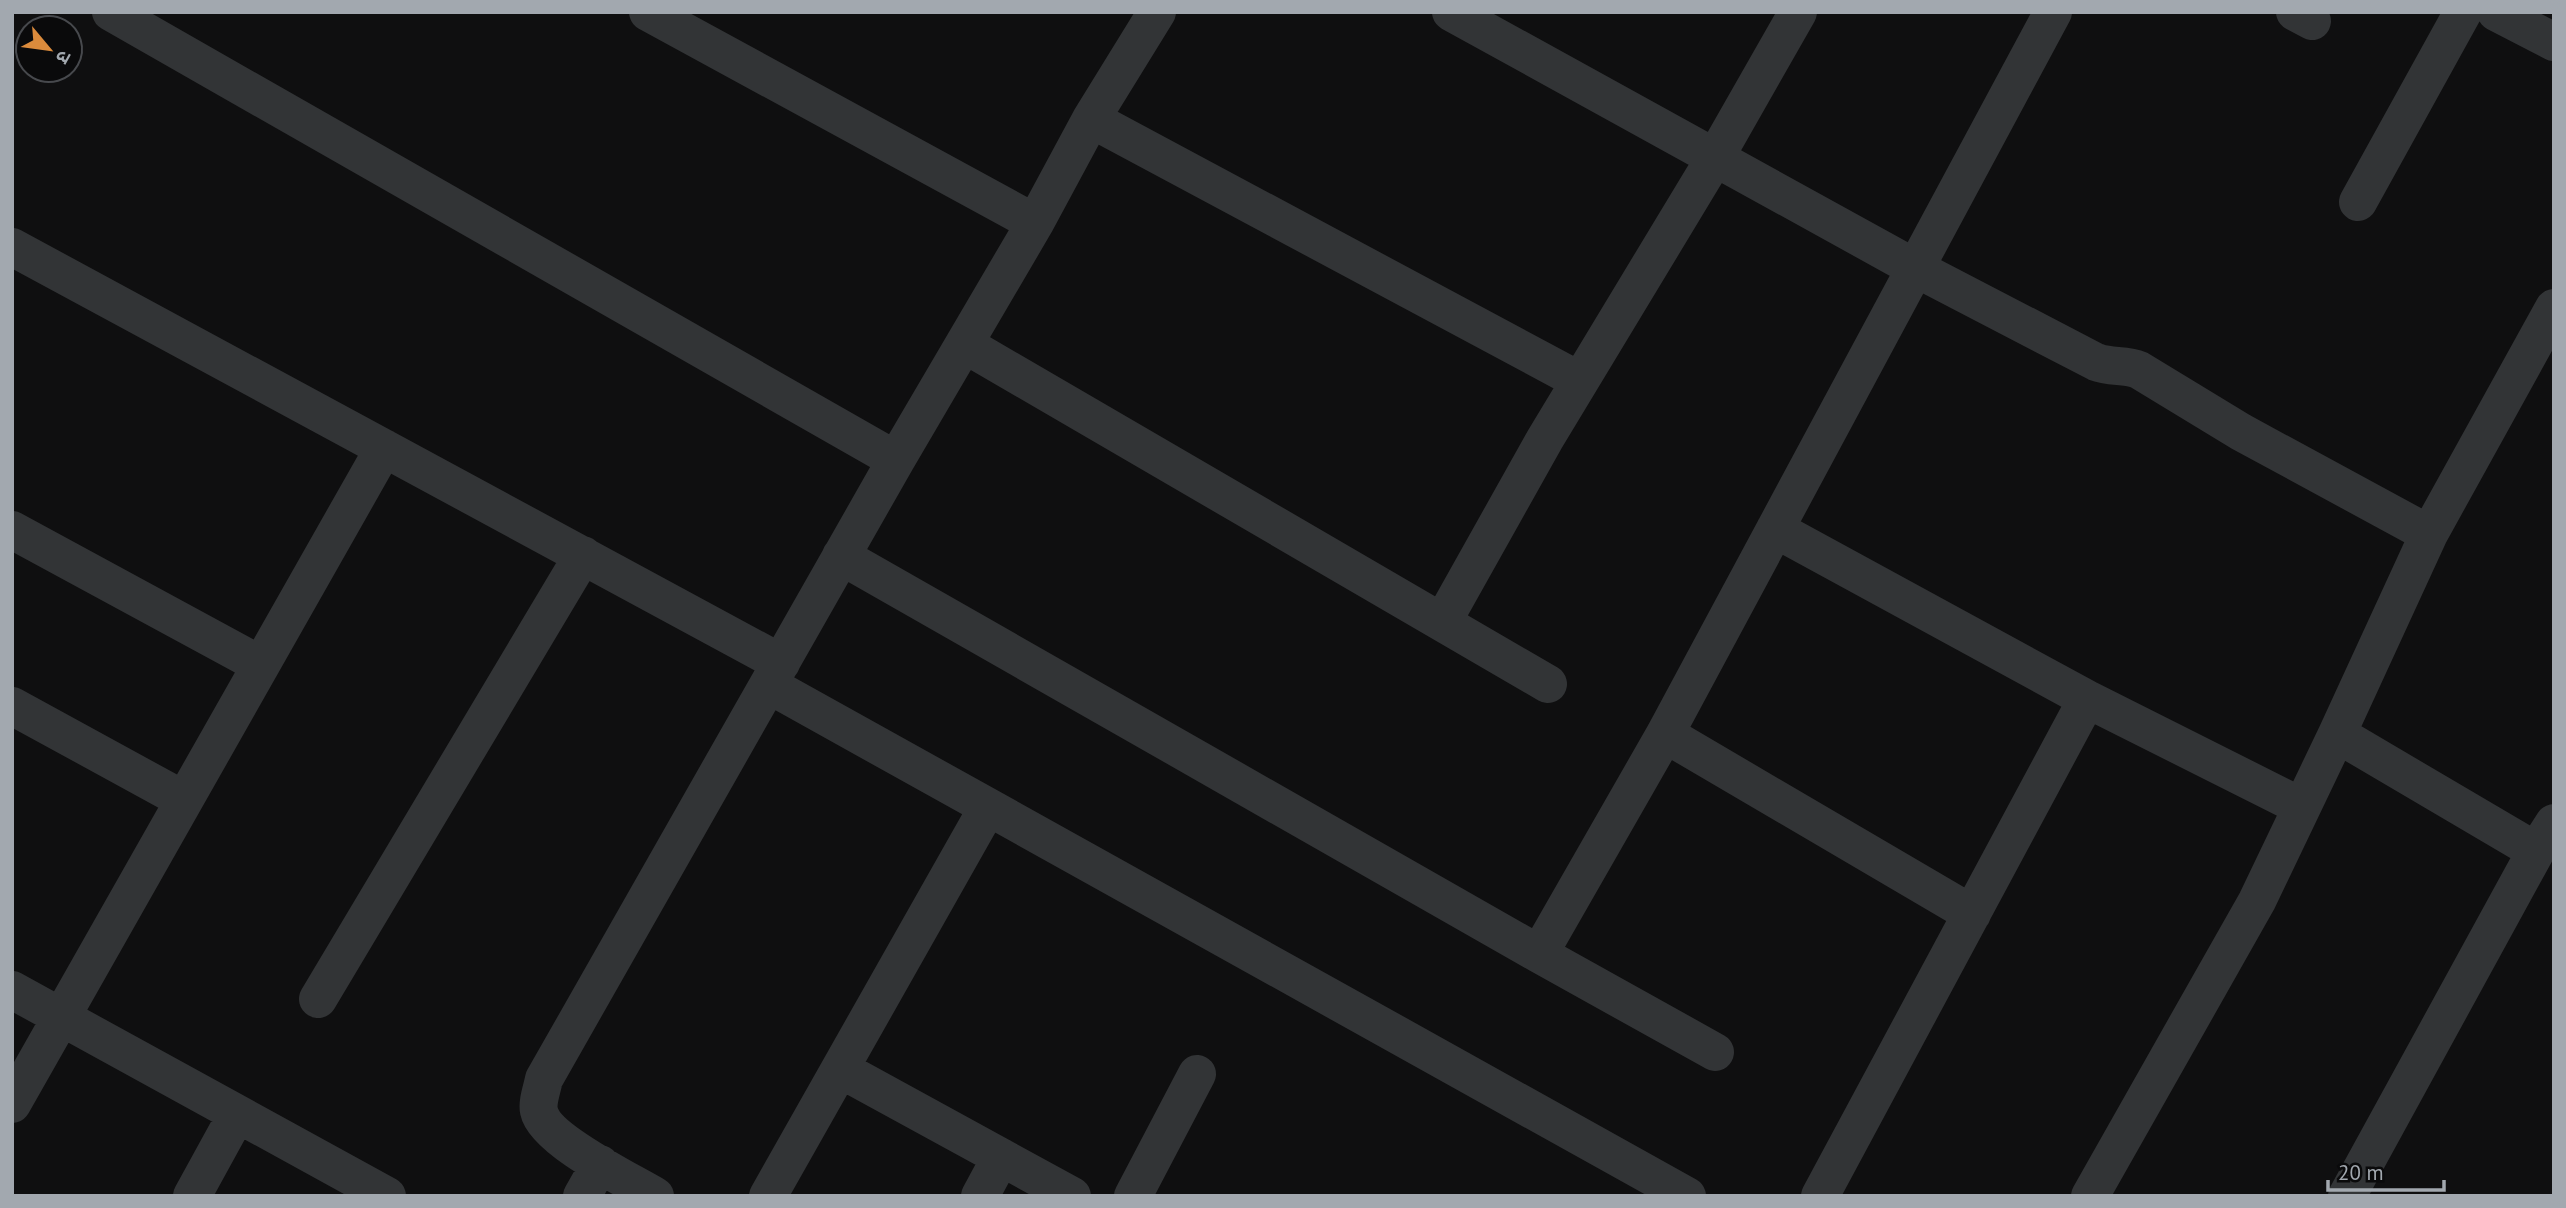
<svg xmlns="http://www.w3.org/2000/svg" width="2566" height="1208" font-family="'PT Sans','Noto Sans Devanagari',sans-serif">
<style>
.lines{fill:none;stroke-linecap:round;stroke-linejoin:round}
.minor{stroke:#323436;stroke-width:38}
</style>
<rect width="100%" height="100%" fill="#0f0f10"/>
<g class="lines">
<path class="minor" d="M111,12L896,460
M648,12L1035,223
M1451,12L1915,268L2096,362C2111,368 2125,364 2139,370L2241,432L2429,534
M2295,12L2312,21
M2496,12L2554,42
M1091,119L1580,381
M2358,202L2463,12
M12,247L781,663
M964,344L1548,684
M1775,529L2087,699L2302,807
M12,530L261,665
M841,556L1539,954L1715,1052
M1443,621L1545,439L1716,156L1798,12
M769,685L1687,1196
M12,706L184,800
M1665,734L1972,914
M2337,734L2536,851
M1539,954L1665,734L2053,12
M12,990L387,1196
M318,999L583,555
M840,1069L1072,1196
M12,1104L384,448
M192,1196L237,1114
M582,1196L600,1164
M655,1196C628,1180 545,1140 539,1111C537,1102 542,1089 544,1079L896,460L1035,223L1091,119L1157,12
M768,1196L988,807
M980,1196L1001,1157
M1133,1196L1197,1074
M1820,1196L2087,699
M2090,1196L2257,901L2337,734L2429,534L2554,308
M2347,1196L2536,851L2554,823"/>
</g>
<rect width="2566" height="1208" fill="none" stroke="#a2a8af" stroke-width="28"/>
<g transform="translate(49 49) rotate(119)"><circle r="33" fill="#0a0a0b" stroke="#47494d" stroke-width="2"/>
<path d="M0-5L12 26L0 18L-12 26Z" fill="#db8b3c"/>
<text y="-10" font-size="19" font-weight="bold" text-anchor="middle" fill="#a2a8af">उ</text>
</g>
<path d="M2328 1180v10h116v-10" fill="none" stroke="#a2a8af" stroke-width="3.5"/>
<text x="2338" y="1180" font-size="21" fill="#a2a8af" stroke="#0a0a0b" stroke-width="5" paint-order="stroke">20 m</text>
</svg>
